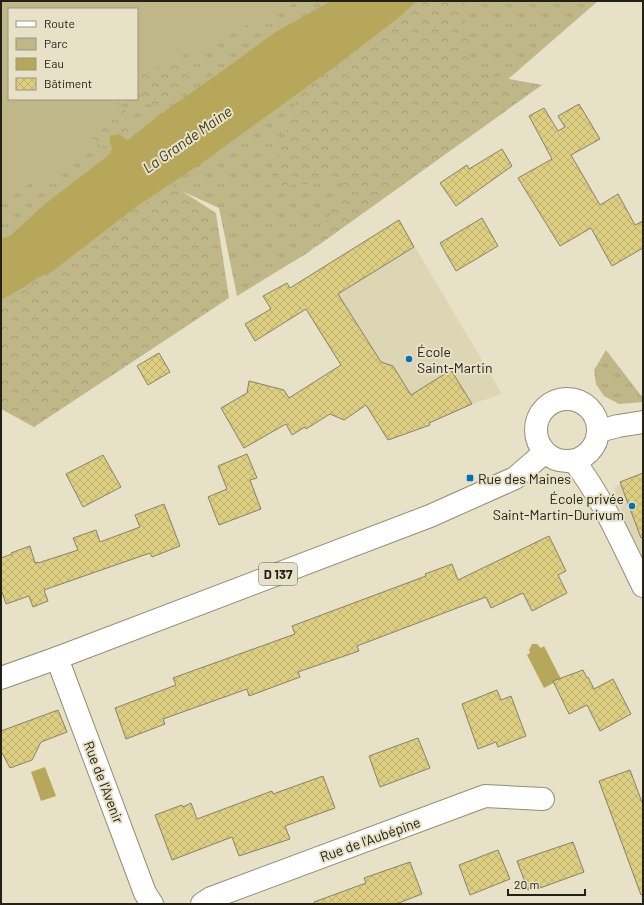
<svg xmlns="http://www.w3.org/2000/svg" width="644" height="905" font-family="Barlow,sans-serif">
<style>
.built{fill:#ddd6b5}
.grass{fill:url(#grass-tufts);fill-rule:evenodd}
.forest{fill:url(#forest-crowns)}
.park{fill:#c0b789}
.water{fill:#b7a75b}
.building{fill:url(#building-cross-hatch);stroke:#878269}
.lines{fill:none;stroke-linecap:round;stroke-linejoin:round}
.minor-casing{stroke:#938e75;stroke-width:24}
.major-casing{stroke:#938e75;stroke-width:24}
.minor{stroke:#fff;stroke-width:22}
.major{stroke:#fff;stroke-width:22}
.poi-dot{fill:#0171bc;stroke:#e7e2c7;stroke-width:1.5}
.labels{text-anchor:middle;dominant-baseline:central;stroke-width:4;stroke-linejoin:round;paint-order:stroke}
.shield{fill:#e7e2c7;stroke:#5e5b4c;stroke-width:1}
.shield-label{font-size:13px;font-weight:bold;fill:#232117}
.poi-label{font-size:14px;fill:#232117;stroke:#e7e2c7;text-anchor:start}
.street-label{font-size:14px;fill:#232117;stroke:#e7e2c7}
.water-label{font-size:15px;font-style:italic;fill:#3d3715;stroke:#e7e2c7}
</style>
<defs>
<pattern id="grass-tufts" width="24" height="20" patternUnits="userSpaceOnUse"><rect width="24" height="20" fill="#c0b789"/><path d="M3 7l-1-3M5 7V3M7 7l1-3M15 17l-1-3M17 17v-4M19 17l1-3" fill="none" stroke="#a59d76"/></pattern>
<pattern id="forest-crowns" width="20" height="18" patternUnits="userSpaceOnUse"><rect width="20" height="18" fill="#c0b789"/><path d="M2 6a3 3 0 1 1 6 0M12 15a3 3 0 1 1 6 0" fill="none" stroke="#a59d76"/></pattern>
<pattern id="building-cross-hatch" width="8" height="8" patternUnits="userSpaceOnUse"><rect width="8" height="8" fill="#ddce81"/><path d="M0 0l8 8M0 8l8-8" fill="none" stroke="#bdb16f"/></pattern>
</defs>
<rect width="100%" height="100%" fill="#e7e2c7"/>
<path class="built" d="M399,220L502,394L472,404L388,440L292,287Z
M643,475V556L626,525L614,487Z"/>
<path class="grass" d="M1,1H598L309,252L237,296L219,208L175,188L1,313ZM9,9H137V99H9Z
M606,350L643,398V402L619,404L604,396L596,384L594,370Z"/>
<path class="forest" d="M417,1H464L471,72L542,85L316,247L344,182L269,186L299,93Z
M137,27L198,81L155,109L137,93Z
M48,99H121L119,100L134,127L104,149Z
M171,184L216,213L229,298L34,427L1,409V300L24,287Z"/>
<path class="park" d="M1,1H298L137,77V9H9V99H119L83,153L1,200Z"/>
<path class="water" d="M331,1H417L398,18L337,65L199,165L140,204L50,273L37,278L24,287L1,300V239L10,236L45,204L110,154L112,149L110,141V136L118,134L128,140L158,116L225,69L274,33Z
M532,644H537L541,648L544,646L561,679L544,688L527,655L530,653L529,650Z
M45,767L56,796L41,801L31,772Z"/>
<path class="building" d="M579,104L600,139L571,155L600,205L618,194L635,225L643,221V248L612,266L591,228L560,246L518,178L552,159L529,116L544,108L558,131L565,127L558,116Z
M502,149L512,166L456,206L440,183L467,165L469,169Z
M482,218L498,246L456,271L440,243Z
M399,220L414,247L338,294L381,362L393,366L411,395L451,370L472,404L429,423L430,425L388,440L366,405L344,420L330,414L306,429L305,427L292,435L286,424L244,448L221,408L247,393L249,381L284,390L289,398L341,365L306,309L255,341L245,324L271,309L263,296L287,283L290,288Z
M159,353L170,372L148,385L137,366Z
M247,454L257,478L250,480L261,509L219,525L208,497L227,489L218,466Z
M103,455L121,487L83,507L66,474Z
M643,473V537L641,538L620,482Z
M164,504L180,546L152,557L150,553L44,590L48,601L33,607L29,596L6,604L1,589V558L12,554L11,553L30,546L35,563L38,562V563L78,550L73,538L96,530L100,542L140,527L135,515Z
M549,536L566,571L558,575L567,593L532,611L523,593L491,608L486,597L357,646L359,651L298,672L300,677L249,696L247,689L163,719L165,724L126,739L115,708L176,685L173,678L295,634L292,626L426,576L425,574L452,564L458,580Z
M583,670L587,678L588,677L594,689L613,679L631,714L600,731L587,705L569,714L553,681Z
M497,690L501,700L511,696L526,736L498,747L496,742L478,749L462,704Z
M58,710L67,732L41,742L32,760L10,768L1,751V731Z
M418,738L430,768L380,787L369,756Z
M630,770L643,805V894L641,895L599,781Z
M323,776L335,808L285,826L290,839L239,856L232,837L172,860L155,815L182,805L183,807L191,803L197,819L272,791L273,794Z
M573,842L584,872L540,888V886L528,890L517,861Z
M498,850L510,879L470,895L459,865Z
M410,862L422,894L396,904H314V902L366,883L364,878Z"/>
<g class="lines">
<g class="minor-casing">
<path id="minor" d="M574,461C603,499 622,543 643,586
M57,658L145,893L152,904
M202,904L211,898L485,796L543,799"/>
</g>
<g class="major-casing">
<path id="major" d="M536 430a31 31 0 1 1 62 0a31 31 0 1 1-62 0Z
M599,431L618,426L643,422
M1,678L57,658L430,516L515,478L545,452"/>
</g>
<use href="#minor" class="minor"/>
<use href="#major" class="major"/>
</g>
<g class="poi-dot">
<circle cx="409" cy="359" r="4"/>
<rect x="466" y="474" width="8" height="8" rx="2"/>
<circle cx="632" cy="506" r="4"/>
</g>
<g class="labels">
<rect class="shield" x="259" y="563" width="38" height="22" rx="3"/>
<g class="shield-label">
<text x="278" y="574">D 137</text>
</g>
<g class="poi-label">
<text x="417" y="351">École<tspan x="417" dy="16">Saint-Martin</tspan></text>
<text x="478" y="478">Rue des Maines</text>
<text x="624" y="498" text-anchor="end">École privée<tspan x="624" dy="16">Saint-Martin-Durivum</tspan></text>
</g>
<g class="street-label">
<text transform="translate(104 782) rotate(69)">Rue de l'Avenir</text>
<text transform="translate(370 839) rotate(-20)">Rue de l'Aubépine</text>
</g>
<g class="water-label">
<text transform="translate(187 139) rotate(-35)">La Grande Maine</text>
</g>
</g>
<rect width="644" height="905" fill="none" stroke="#232117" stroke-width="4"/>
<rect x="8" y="8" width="130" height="92" fill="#e7e2c7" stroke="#999581"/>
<rect x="16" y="21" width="20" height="6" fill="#ffffff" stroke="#999581"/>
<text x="44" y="28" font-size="12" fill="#232117">Route</text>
<rect x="16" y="38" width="20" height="12" fill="#c0b789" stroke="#999581"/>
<text x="44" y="48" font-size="12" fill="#232117">Parc</text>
<rect x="16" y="58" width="20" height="12" fill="#b7a75b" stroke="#999581"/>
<text x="44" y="68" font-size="12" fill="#232117">Eau</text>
<rect x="16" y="78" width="20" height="12" fill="url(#building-cross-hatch)" stroke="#999581"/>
<text x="44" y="88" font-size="12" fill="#232117">Bâtiment</text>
<path d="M508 889v6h77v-6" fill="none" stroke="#232117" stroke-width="2"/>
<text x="514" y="889" font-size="12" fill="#232117" stroke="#e7e2c7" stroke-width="3" paint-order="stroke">20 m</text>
</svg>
